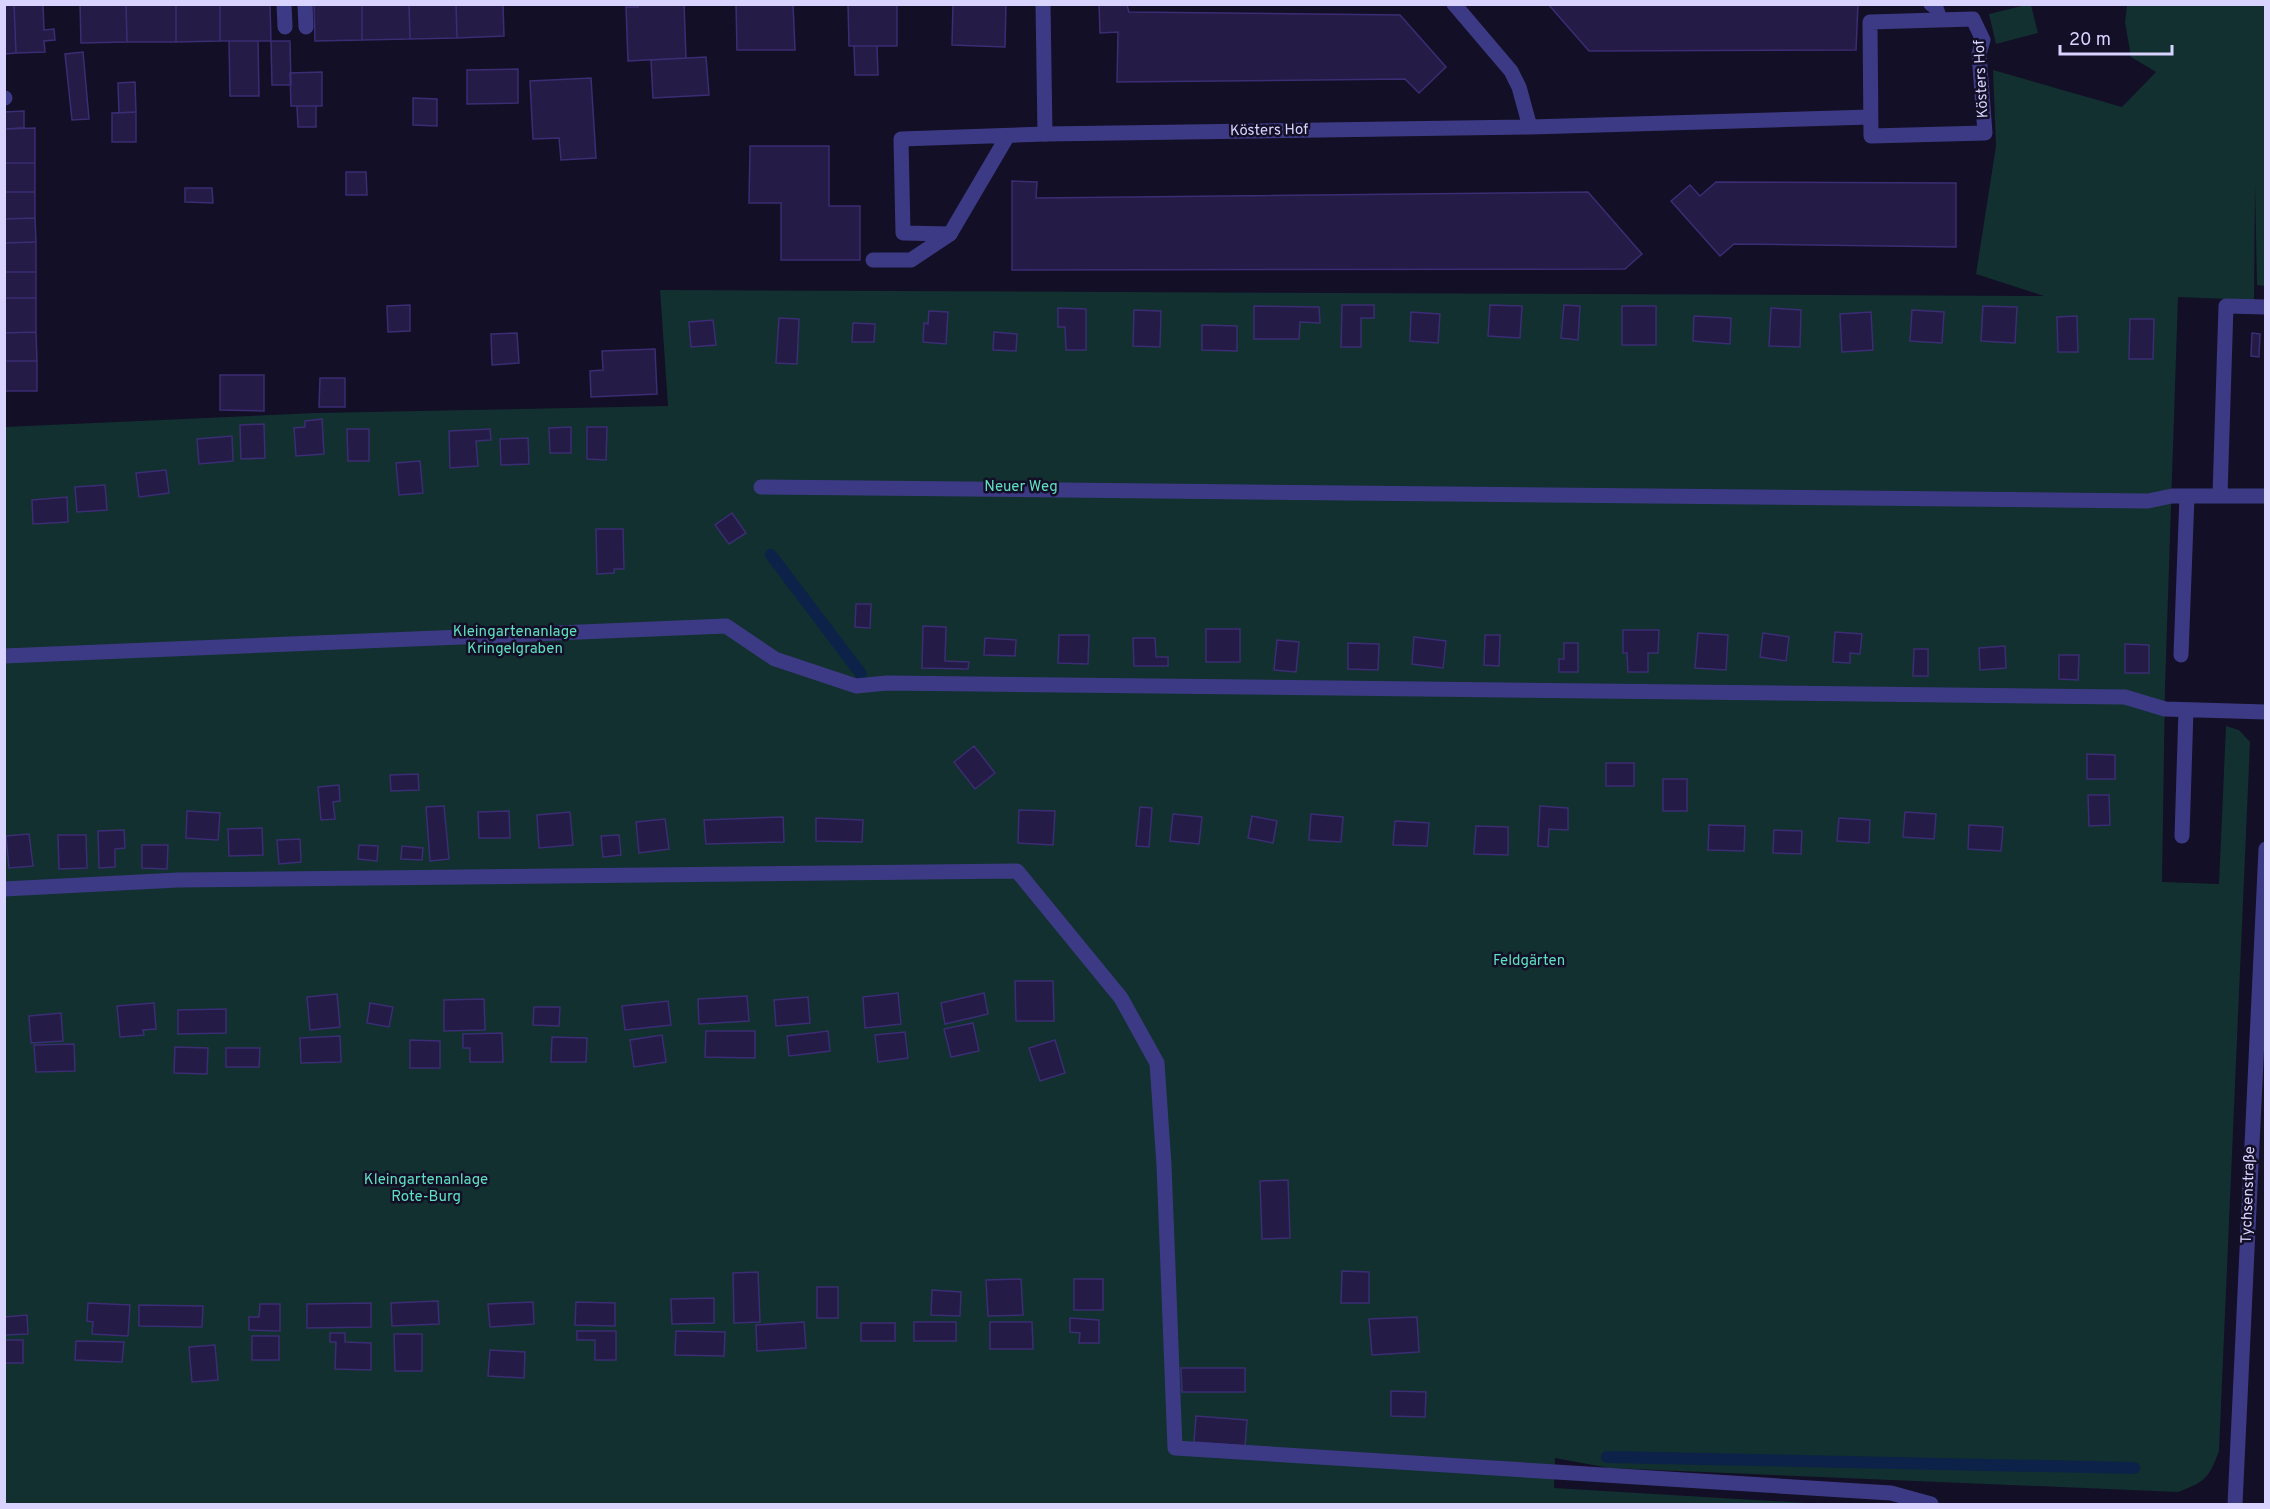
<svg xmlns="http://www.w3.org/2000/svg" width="2270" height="1509" font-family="Overpass,sans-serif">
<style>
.green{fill:#12302f}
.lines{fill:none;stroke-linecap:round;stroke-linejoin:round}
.stream{stroke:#0c2248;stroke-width:12}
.building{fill:#241b47;stroke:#3b2d73;stroke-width:1.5}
.service{stroke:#3d3a85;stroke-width:15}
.minor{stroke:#3d3a85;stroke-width:15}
.labels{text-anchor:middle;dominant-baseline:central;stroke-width:5;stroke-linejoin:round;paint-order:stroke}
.street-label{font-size:15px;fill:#d9d4ff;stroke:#130f26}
.park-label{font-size:15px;fill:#5fe0c0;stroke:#130f26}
</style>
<rect width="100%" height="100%" fill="#130f26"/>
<path class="green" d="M2026,5H2031L2038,33L1996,44L1989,14Z
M2127,5H2265V286L2257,285L2255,184L2254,300L2178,297L2165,687L2162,882L2219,884L2226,726L2239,730L2250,742L2219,1451C2209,1478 2205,1482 2178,1492L1609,1468L1555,1458L1554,1488L1822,1504H5V427L316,413L668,406L660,290L2044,296L1976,274L1996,146L1993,70L2122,107L2156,72L2131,57L2125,22Z"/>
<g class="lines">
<path class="stream" d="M771,555L861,674
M1607,1457L2134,1468"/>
</g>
<path class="building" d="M4,4H14L16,53L4,54Z
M14,4H43L44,30L54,29L55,40L44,41L45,52L16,53Z
M80,4H126L127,42L81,43Z
M126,4H176V42H127Z
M176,4H220V41L176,42Z
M220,4H270L271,41H220Z
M314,4H362V40L315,41Z
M362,4H409L410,39L362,40Z
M409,4H456L457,38L410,39Z
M456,4H503L504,36L457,38Z
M637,4H684L686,58L628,61L626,7H638Z
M736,4H793L795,50H737Z
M848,4H897V46H849Z
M953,4H1006L1005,47L952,45Z
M1099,4L1127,5L1129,12L1400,15L1446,67L1419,93L1405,79L1117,82L1118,32L1100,33Z
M1548,4H1858L1856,50L1589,51Z
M229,41H258L259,96H230Z
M271,41H290L291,85H272Z
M854,46H877L878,75H855Z
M83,52L89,119L72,120L65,54Z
M706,57L709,95L653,98L651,60Z
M518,69V103L467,104V70Z
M322,72V106H291L290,73Z
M591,78L596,158L561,160L559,138L533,139L530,81Z
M135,82L136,112L119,113L118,83Z
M413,98L437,99V126L413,125Z
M297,106H316V127H298Z
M24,111V128L4,129V112Z
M136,112V142H112V113Z
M35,128V163H4V129Z
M750,146H829V206H860V260H781V203H749Z
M4,163H35V192H4Z
M346,172H366L367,195H346Z
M1012,181L1037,182L1036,198L1588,192L1642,254L1625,269L1012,270Z
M1716,182L1956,183V247L1734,244L1720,256L1671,201L1690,185L1700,196Z
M185,188H212L213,203L185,202Z
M4,192H35V218L4,219Z
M35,218L36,242L4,243V219Z
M36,242V272H4V243Z
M4,272H36V298H4Z
M4,298H36V332L4,333Z
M410,305V331L388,332L387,306Z
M1342,305H1374V318H1361V347H1341Z
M1490,305L1522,306L1520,338L1488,336Z
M1564,305L1580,306L1578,340L1561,338Z
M1254,306L1319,307L1320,323L1300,322L1299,339H1254Z
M1622,306H1656V345H1622Z
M1983,306L2017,307L2015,343L1981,341Z
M1058,308L1086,309V350H1066L1065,327H1058Z
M1771,308L1801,310L1800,347L1769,346Z
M1134,310L1161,311L1160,347L1133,346Z
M1912,310L1944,312L1942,343L1910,341Z
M929,311L948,312L946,344L923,342L924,323L928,324Z
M1411,312L1440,314L1438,343L1410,341Z
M1871,312L1873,350L1842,352L1840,314Z
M1694,316L1731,318L1730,344L1693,341Z
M2077,316L2078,352H2058L2057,317Z
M779,318L799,319L797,364L776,363Z
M2130,319H2154L2153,359H2129Z
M713,320L716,345L691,347L689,322Z
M853,323L875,324L874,342H852Z
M1202,325L1237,326V351L1202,350Z
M36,332L37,361H4V333Z
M994,332L1017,334L1016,351L993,350Z
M517,333L519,363L492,365L491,334Z
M2252,333L2260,334L2259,357L2251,356Z
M655,349L657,394L591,397L590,371L603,370L602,351Z
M4,361H37V391H4Z
M220,375H264V411L220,410Z
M320,378H345V407H319Z
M322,419L324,454L296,456L294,428L305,427V421Z
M264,424L265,458L241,459L240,425Z
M571,427V453H550L549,428Z
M587,427H607L606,460L587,459Z
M347,429H369V461H348Z
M490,429L491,440L476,441L478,466L450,468L449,431Z
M232,436L233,461L199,464L197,439Z
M528,438L529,464L501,465L500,439Z
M420,461L423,493L399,495L396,463Z
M166,470L169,493L139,497L136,473Z
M105,485L107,510L77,512L75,487Z
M67,497L68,522L33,524L32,500Z
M732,513L746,533L729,544L715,525Z
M596,529H623L624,569H614V573L597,574Z
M856,604H871L870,628L855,627Z
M923,626L946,627L945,661L969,662L968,669L922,668Z
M1206,629H1240V662H1206Z
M1623,630H1659L1658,653H1648V672H1628L1627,653H1623Z
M1835,632L1862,634L1860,654L1850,653V663L1833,662Z
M1698,633L1728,635L1726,670L1695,668Z
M1763,633L1789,637L1786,661L1760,657Z
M1059,635H1089L1088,664L1058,663Z
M1485,635H1500L1499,666L1484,665Z
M1414,637L1446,641L1443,668L1412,664Z
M985,638L1016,640L1015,656L984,655Z
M1133,638H1155L1156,657H1168V666H1134Z
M1277,640L1299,642L1296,672L1274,670Z
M1348,643L1379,644L1378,670L1348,669Z
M1564,643H1578V672H1559V659H1564Z
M2125,644L2149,645V673H2125Z
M2005,646L2006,668L1980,670L1979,648Z
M1914,649H1928V676H1913Z
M2059,655H2079L2078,680L2059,679Z
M974,746L995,773L975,789L954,762Z
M2087,754L2115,755V779H2087Z
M1606,763H1634V786H1606Z
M418,774L419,790L391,791L390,775Z
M1663,779H1687V811H1663Z
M339,785L340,801L333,802L335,819L321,820L318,787Z
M2088,795H2109L2110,825L2089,826Z
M444,806L449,859L430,861L426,807Z
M1540,806L1568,808V830L1549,829L1548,847L1538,846Z
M1140,807L1152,808L1149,847L1136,846Z
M1019,810L1055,811L1053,845L1018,843Z
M187,811L220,813L218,840L186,838Z
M509,811L510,838H479L478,812Z
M570,812L573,845L539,848L537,815Z
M1905,812L1936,814L1934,839L1903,837Z
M1173,814L1202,817L1199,844L1170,841Z
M1311,814L1343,817L1341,842L1309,840Z
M1252,816L1277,821L1273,843L1248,838Z
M783,817L784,842L706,844L704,820Z
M816,818L863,820L862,842L816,841Z
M1839,818L1870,820L1869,843L1837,841Z
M665,819L669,849L639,853L636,822Z
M1395,821L1429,823L1427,846L1393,845Z
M1709,825L1745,826L1744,851L1708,850Z
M1969,825L2003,827L2001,851L1968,849Z
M1476,826L1508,827V855L1474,854Z
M262,828L263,855L229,856L228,829Z
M124,830L125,848L115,849V867L99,868L98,831Z
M1774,830L1802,831L1801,854L1773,853Z
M29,834L33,866L9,868L6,836Z
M58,835H86L87,868L59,869Z
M619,835L621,855L603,857L601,836Z
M300,839L301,862L279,864L277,840Z
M142,845H168L167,869L142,868Z
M359,845L378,846L377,861L358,859Z
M402,846L423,848L422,860L401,859Z
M1015,981H1053L1054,1021H1016Z
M898,993L901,1024L865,1028L863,997Z
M984,993L988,1014L945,1024L941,1003Z
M337,994L340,1027L310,1030L307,997Z
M747,996L749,1021L699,1024L698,999Z
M808,997L810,1023L776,1026L774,1000Z
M484,999L485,1030L444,1031V1000Z
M668,1001L671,1025L625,1030L622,1006Z
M154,1003L156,1029L143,1030L144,1035L120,1037L117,1006Z
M370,1003L393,1007L389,1027L367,1023Z
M534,1007H560L559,1026L533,1025Z
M226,1009V1033L178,1034V1010Z
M61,1013L63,1041L31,1043L29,1016Z
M973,1023L979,1051L951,1057L944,1029Z
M706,1031H755V1058L705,1057Z
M828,1031L830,1051L789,1056L787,1036Z
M905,1032L908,1058L878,1062L875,1035Z
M502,1033L503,1062H470V1048H463V1034Z
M662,1035L666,1062L634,1067L630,1040Z
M340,1036L341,1062L301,1063L300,1038Z
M552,1037L587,1038L586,1062H551Z
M410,1040L440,1041V1068H410Z
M1055,1040L1065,1073L1040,1081L1029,1048Z
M74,1044L75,1071L36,1072L34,1045Z
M175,1047L208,1048L207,1074L174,1073Z
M226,1048H260L259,1067H226Z
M1288,1180L1290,1238L1262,1239L1260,1181Z
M1342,1271L1369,1272V1303H1341Z
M758,1272L760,1322L734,1323L733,1273Z
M1021,1279L1023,1315L988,1316L986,1280Z
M1074,1279H1103V1310H1074Z
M817,1287H838V1318H817Z
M932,1290L961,1292L960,1316L931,1315Z
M714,1298V1323L672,1324L671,1299Z
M438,1301L439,1324L392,1326L391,1303Z
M533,1302L534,1324L490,1327L488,1304Z
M576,1302L615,1303V1326L575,1325Z
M88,1303L130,1305L128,1336L92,1334L93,1322L87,1321Z
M371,1303V1327L307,1328V1304Z
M260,1304H280V1331L249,1330V1317H259Z
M139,1305L203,1306L202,1327L139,1326Z
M27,1315L28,1334L4,1335V1317Z
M1417,1317L1419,1352L1372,1355L1369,1319Z
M1070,1318L1099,1320V1343H1079L1080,1333L1070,1332Z
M804,1322L806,1348L757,1351L756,1325Z
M914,1322H956V1341H914Z
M990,1322H1032L1033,1349H990Z
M861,1323H895V1341H861Z
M577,1331H616V1360H595V1340H577Z
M676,1331L725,1332L724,1356L675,1355Z
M330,1333H345V1342L371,1343V1370L335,1369L336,1342H330Z
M394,1334H422V1371H395Z
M252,1336H279V1360H252Z
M4,1340H23V1363H4Z
M76,1341L124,1342L122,1362L75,1360Z
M215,1345L218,1380L192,1382L189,1347Z
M490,1350L525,1352L524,1378L488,1376Z
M1181,1368H1245V1392H1182Z
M1391,1391L1426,1392L1425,1417L1391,1416Z
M1196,1416L1247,1420L1245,1446L1194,1442Z"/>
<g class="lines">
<path class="service" d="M284,4L285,27
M305,4L306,27
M1043,4L1045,134
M1931,4L1936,8L1940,19
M873,260H911L950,234
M761,487L2148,501L2172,496H2266
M2220,495L2226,306L2266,307
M2181,655L2187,496
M4,656L726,626L775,659L856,686L887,683L2125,697L2165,709L2266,712
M2182,836L2186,710
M4,889L178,880L1017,871L1121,998L1157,1063L1164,1165L1175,1448L1891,1493L1931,1504"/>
<path class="minor" d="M1454,4L1511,71L1519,87L1530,127L1870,117
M1973,19L1983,40L1979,54L1985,133L1871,136L1870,22Z
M4,98H5
M1007,137L950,234L903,233L901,139L1045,134L1530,127
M2235,1504L2266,849"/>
</g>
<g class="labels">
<g class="street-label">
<text transform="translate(1982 79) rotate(-93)">Kösters Hof</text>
<text transform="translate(1269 131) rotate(-1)">Kösters Hof</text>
<text transform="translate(2249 1195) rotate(-88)">Tychsenstraße</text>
</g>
<g class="park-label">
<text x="1021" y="487">Neuer Weg</text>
<text x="515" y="632">Kleingartenanlage<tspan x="515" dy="17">Kringelgraben</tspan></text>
<text x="1529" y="961">Feldgärten</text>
<text x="426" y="1180">Kleingartenanlage<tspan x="426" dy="17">Rote-Burg</tspan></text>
</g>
</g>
<rect width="2270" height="1509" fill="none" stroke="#d9d4ff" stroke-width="12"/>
<path d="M2060 45v9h112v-9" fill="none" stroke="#d9d4ff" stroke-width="3"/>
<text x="2069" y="45" font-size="18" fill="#d9d4ff" stroke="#130f26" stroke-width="4.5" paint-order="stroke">20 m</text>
</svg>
